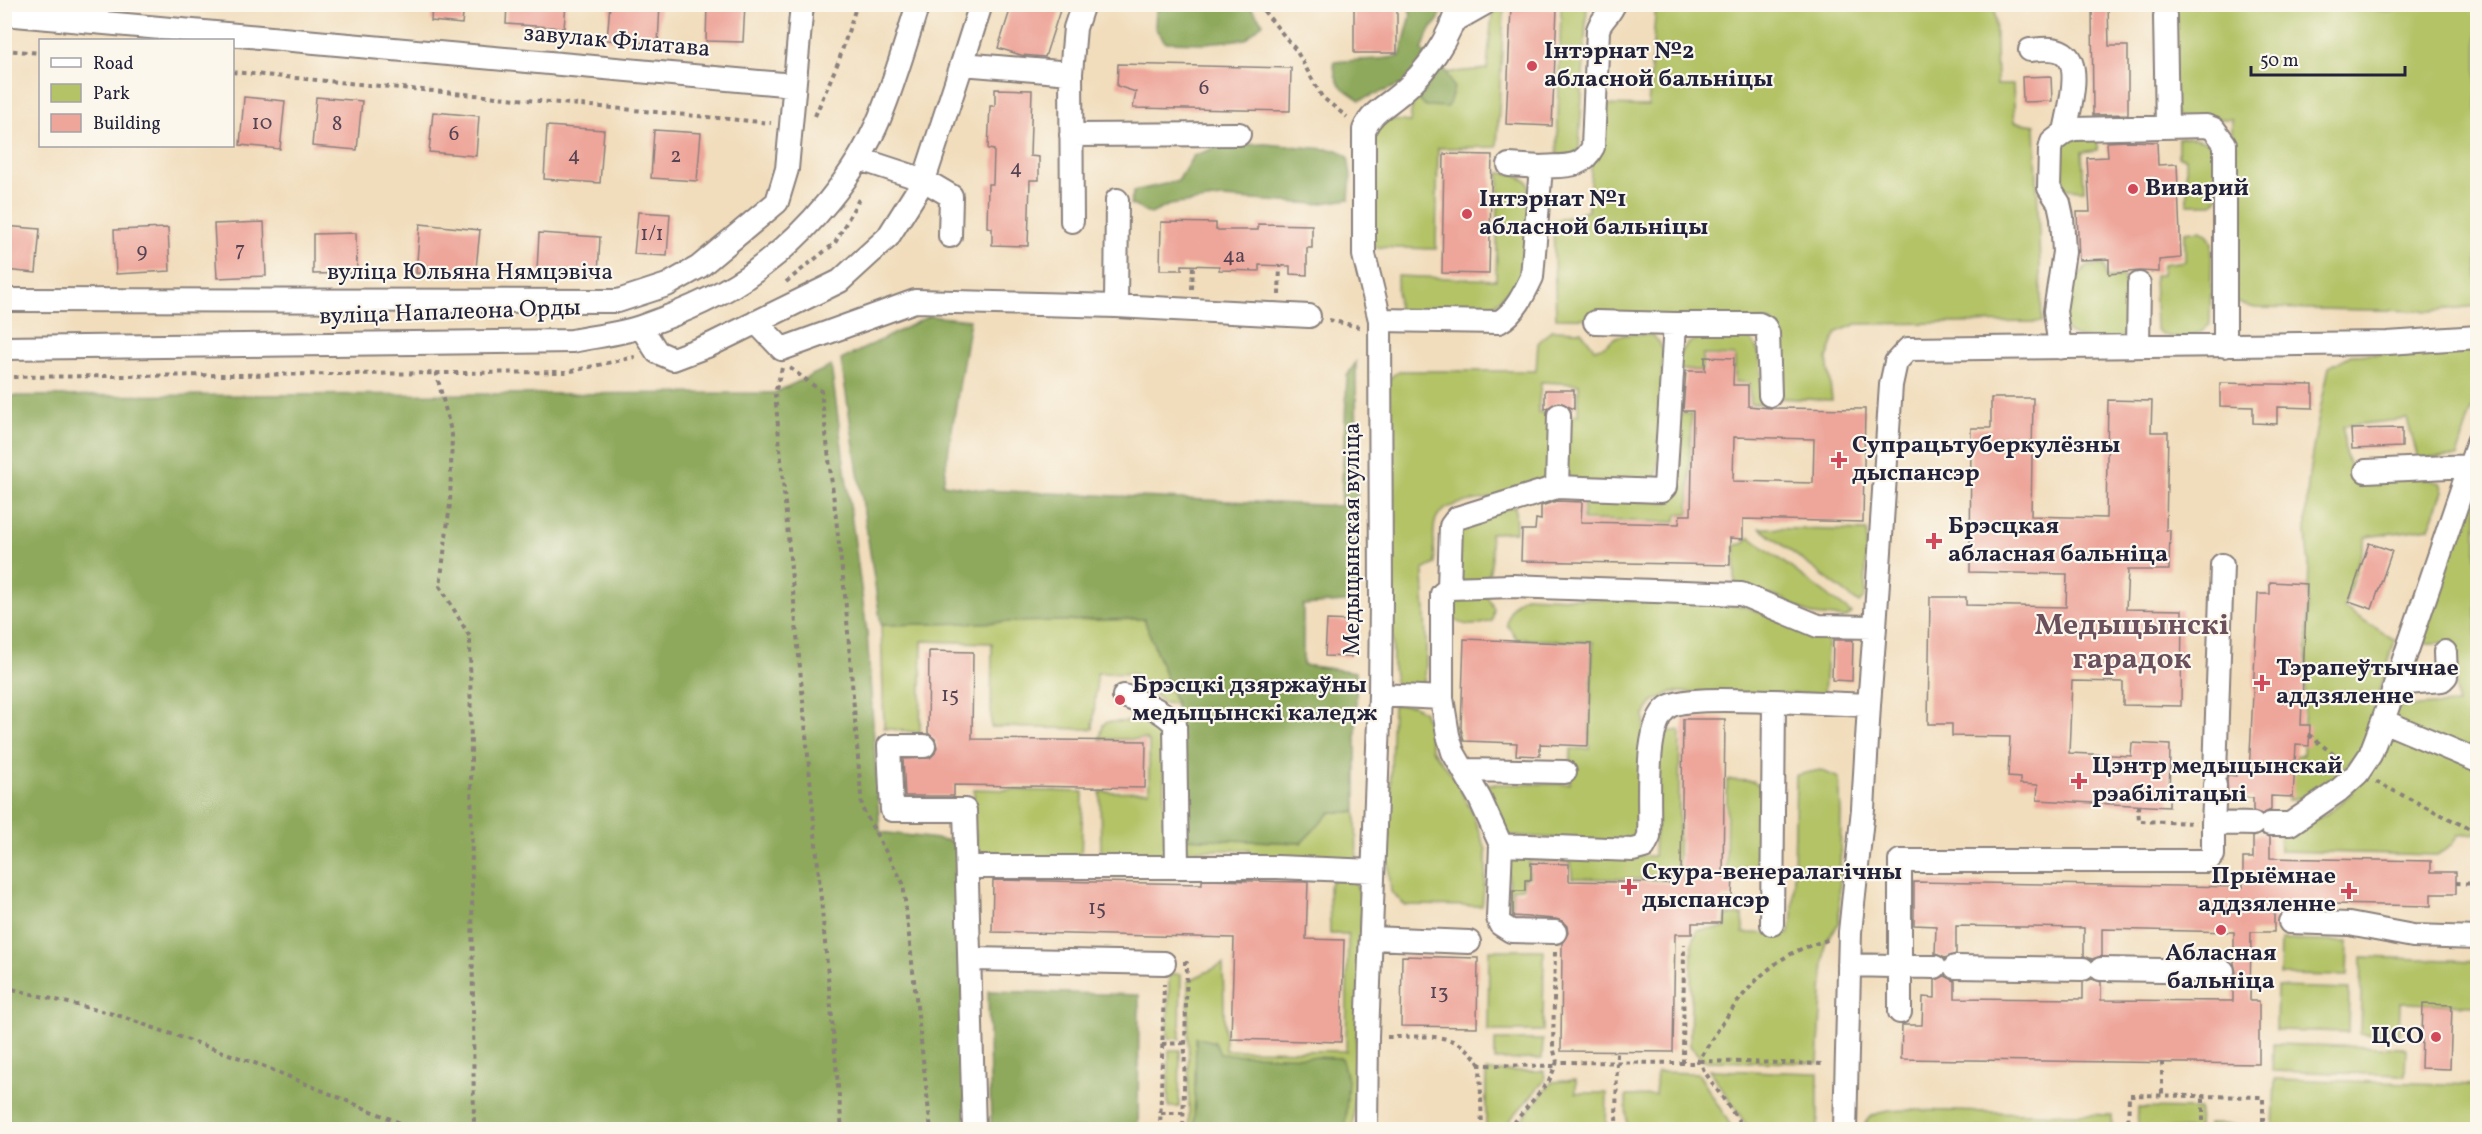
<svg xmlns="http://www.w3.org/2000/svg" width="2482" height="1134" font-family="Vollkorn,serif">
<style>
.green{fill:#b3c366;stroke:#6a7250;stroke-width:1.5}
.forest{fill:#8ea95b;stroke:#58664b;stroke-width:1.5}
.building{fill:#eea59a;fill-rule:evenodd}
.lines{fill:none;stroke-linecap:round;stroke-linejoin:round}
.minor-casing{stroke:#8a807c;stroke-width:26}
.path{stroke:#8a807c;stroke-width:4;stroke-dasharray:4.5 4.5;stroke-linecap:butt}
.minor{stroke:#fff;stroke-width:22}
.poi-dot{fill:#d1495b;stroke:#fbf7ec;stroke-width:2}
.labels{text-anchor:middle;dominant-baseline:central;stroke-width:4.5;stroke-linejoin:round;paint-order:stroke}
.number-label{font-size:21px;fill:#554353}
.street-label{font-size:24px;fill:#22223b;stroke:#fbf7ec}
.poi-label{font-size:24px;font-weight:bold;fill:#22223b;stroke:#fbf7ec;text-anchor:start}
.district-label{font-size:30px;font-weight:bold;fill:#69505c;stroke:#fbf7ec}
</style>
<rect width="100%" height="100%" fill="#fbf7ec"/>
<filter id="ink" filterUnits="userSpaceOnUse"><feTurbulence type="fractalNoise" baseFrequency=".0167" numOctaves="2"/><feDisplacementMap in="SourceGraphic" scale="12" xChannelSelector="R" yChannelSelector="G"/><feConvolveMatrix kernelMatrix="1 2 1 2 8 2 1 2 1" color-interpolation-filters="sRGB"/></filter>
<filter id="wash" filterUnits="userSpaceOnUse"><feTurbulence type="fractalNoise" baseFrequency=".008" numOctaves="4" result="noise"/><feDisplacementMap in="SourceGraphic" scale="24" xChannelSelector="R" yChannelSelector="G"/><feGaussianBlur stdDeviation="1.35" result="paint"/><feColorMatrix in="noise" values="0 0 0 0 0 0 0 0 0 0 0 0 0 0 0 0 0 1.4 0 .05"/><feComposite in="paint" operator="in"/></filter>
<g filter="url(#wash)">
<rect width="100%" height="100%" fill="#f1ddbc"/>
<path class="green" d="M1561,5H1587L1579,149L1568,160L1557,162Z
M1656,5H1995L1997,85H2013L2015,122L2035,125L2042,322L1857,324L1837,332L1827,358L1832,400L1774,398L1771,321L1556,318L1553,221L1588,211L1596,105L1648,106Z
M2168,5H2244L2391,11L2404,5H2477V306L2429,311L2255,308L2231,301L2232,119L2179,118L2170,106Z
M1504,8L1497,147L1438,148L1436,249L1371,247L1375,135L1384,119L1410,122L1413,98L1444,99L1443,73L1487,69L1492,14Z
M2097,138V150L2082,152L2084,190L2065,189L2060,182L2057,149L2072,139Z
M2178,138C2194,138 2205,137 2217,150L2218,197L2213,204H2187L2186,158L2178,157Z
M1499,173L1515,174L1528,182L1530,197L1522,279L1504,294L1485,317L1398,315L1397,276L1496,280Z
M2201,230L2208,235L2212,243L2210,324C2196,340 2173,344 2156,329L2154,275H2162L2163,264L2185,261V232Z
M2104,265L2106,278L2124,277L2126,332L2121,338C2099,338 2076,344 2061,326L2068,284L2082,273L2086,266Z
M1551,330L1581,331L1594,348C1609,347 1606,343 1616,337C1627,332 1641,335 1652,335L1659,342L1663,352L1658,471L1650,486L1570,482L1564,468L1565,415H1578L1579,384L1541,382L1538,412L1552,414C1551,427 1553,459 1549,470C1535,508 1453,490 1437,517C1431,529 1435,550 1435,564L1423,570C1423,589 1430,670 1423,682C1416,694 1405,688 1395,683L1393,668L1387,380L1399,371H1536L1538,343Z
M1726,334C1732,335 1739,335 1745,337C1767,345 1760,385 1761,404H1750L1749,383L1735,382V356L1703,355L1702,370H1679L1678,414H1691L1689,513L1677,514L1676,522L1583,520L1584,501L1670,502L1675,365C1684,337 1699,337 1726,334Z
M2469,350L2477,353V392L2457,457L2418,458L2407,419L2343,426L2345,453L2355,480C2386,476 2409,472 2440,483L2443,491L2429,528L2366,537L2344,608L2395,640L2362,751L2317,794L2288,800V756L2303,755L2309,564C2299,499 2316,431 2329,367L2351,355Z
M2476,482L2477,833L2458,835L2451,846L2437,855L2280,851L2279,828L2308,823L2326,814L2351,794L2394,707L2457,704L2454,642L2414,644Z
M1515,506L1516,532L1490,533L1492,557L1489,575L1478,582H1458L1455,524Z
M1760,528L1867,531L1865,597L1859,603Z
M1750,537L1851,613L1846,618L1812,615L1781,598L1735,584V545L1743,544Z
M1487,596L1494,609L1492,621C1476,626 1464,628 1451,617V608L1456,598Z
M1525,596L1743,606L1828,637L1824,694L1672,692L1654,701L1644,715V819L1639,835L1625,842L1500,835L1483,808L1485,784H1570L1571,749H1589L1593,642L1517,639L1507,625C1509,610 1512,603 1525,596Z
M1144,619L1176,704L1163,703L1135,674L1097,673L1093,729L991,727L992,643L922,641L920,733L884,728L881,625Z
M1393,705H1413L1424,712L1430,732L1431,749L1454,777L1472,813L1486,850V871L1482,906L1405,905L1391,892L1388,862Z
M1107,722C1127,722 1152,717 1163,736L1165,851L1150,863L1101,862L1100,792L1149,791V742L1145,739H1100L1103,725Z
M1680,730L1678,871H1668L1667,880L1572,878L1571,862L1529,861V877L1523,878V888L1512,889V919L1537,920V928L1518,924L1509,917L1508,858L1515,854L1654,856L1658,740L1665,732Z
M1820,770L1839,778L1841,812L1839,923L1825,943L1818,1063L1704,1061L1690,1046L1692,944L1697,930L1725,928L1726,915H1743V933L1789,934L1793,917L1796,775Z
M1727,780L1753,781L1764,789L1761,860C1751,871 1740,875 1726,874Z
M974,789L1083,792L1081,862L980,857L974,827Z
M1331,812H1356L1357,871L1250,862L1249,850H1179L1183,838L1301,843Z
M1352,878L1357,886L1362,902L1353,1129H1189L1188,981L1223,964L1225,1050L1346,1051L1348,934H1330L1329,887L1332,880Z
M2281,940L2348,942L2347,976L2280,975Z
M1489,950H1544L1543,1031H1488Z
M2362,957L2477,961V1005L2400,1003L2399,1035L2360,1034Z
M1169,974H1181L1180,1039L1168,1038Z
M2277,987L2349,989L2348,1032L2276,1030Z
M1495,1040H1543L1542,1059L1495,1060Z
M2273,1044L2406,1048L2405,1075L2272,1071Z
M1169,1050H1180L1179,1107H1168Z
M1709,1070L1818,1073V1129H1749Z
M1486,1071H1544L1545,1080L1502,1129H1486Z
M1657,1072L1698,1073L1733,1129H1627L1626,1096L1655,1095Z
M2275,1079L2477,1085V1129H2273Z
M1576,1080V1093H1607L1606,1129H1514L1552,1082Z
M2138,1108L2199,1109L2198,1129H2137Z
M1909,1110L2112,1115V1129H1863C1867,1109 1893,1111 1909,1110Z
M2208,1124L2247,1125V1129H2208Z"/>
<path class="forest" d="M1185,5L1250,7L1263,23L1246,39L1206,43L1165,42L1155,28L1156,9Z
M1408,5H1441L1439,19L1428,33L1422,51L1444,68L1454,88L1448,107L1426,106L1400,85L1360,100C1342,89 1334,84 1334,62C1356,59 1379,61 1400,56L1411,15Z
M1265,144L1338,150L1348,157L1351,176L1349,199L1316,204L1222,198L1169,205L1151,214L1130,204L1134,191L1178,181L1193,156L1220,146Z
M929,316L970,320L943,484L982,490L1341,506L1347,376L1356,362L1358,601L1303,605V665L1356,672V812H1331L1301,843L1183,838L1176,704L1144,619L881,625L841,360Z
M831,366L867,632L880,832L961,842L966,1129H5L4,396L774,393Z
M988,991L1139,995L1138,1129H991Z
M1196,1037L1215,1042L1220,1054L1341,1058L1348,1080L1345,1129H1194Z"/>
<g id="blocks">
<path class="building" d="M432,4H464L462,24L431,21Z
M507,4H566L564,28L506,24Z
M610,4H660L658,44L607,40Z
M707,4H745L743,42L706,41Z
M1012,4H1062L1045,57L1021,55L998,48Z
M1354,4H1397V53H1354Z
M2092,4H2108L2109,46H2128V114L2093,115Z
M1511,7L1557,9L1552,126L1506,124Z
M1118,64L1291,68L1290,111L1133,108L1136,92L1117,86Z
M2051,76L2052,101L2023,102L2022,77Z
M995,89L1032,90L1030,156L1039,157V180H1030L1028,246L992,245V228L987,227L988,184H993L994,150L988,149L990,106H995Z
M244,97L285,101L280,149L240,145Z
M316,97L362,101L357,150L312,146Z
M433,112L479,116L476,156L429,152Z
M547,126L604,130L600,183L544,179Z
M654,130L701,133L697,181L651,178Z
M2128,141L2157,142L2158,165L2177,164L2181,258L2159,260V272L2139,271L2109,274V259L2079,260L2077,212H2090L2087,158L2108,157L2107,142Z
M1444,154L1492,155L1489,274L1442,273Z
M638,212L670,214L667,256L634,254Z
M264,222L266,276L217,278L214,224Z
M1161,222L1216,223V230H1258V224L1312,225V248H1307V275L1290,274V266L1259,265V271L1219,270V266L1182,265V270H1160Z
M420,224L480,230L475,278L416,273Z
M4,226L40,229L36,273L4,270Z
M168,228L170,271L116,274L114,230Z
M356,233L357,273L313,274V234Z
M539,233L600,237L598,275L537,270Z
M1705,357L1734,358L1733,385H1748V406L1770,408L1865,409L1863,522L1743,519V539L1730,538V565L1521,561L1522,530H1535L1536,519L1541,520V506L1557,501L1582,502L1581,522L1679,524L1680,515H1691L1693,411H1683L1686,371H1705ZM1734,437L1814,439L1813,483L1733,481Z
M2220,383L2313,385V408L2277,407V424L2253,423V407L2220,406Z
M1545,390H1574V409L1559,402L1545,409Z
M1991,398H2033L2031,516L2106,518L2108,400L2152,401L2151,432H2168L2166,530H2170L2169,570H2128L2126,609L2182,610L2181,706L2123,705V682L2072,681L2069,753L2131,756L2132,743L2170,745L2169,807L2037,800L2038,785L2020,784V778L2008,777L2010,737L1952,736V724H1928L1930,597H1966V605L2066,607L2067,574L1970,572L1971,428H1991Z
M2402,428V447L2352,449L2351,429Z
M2369,543L2392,551L2372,609L2349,601Z
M2270,582L2307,584L2301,725H2310L2309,746L2296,745L2293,797L2271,796V810L2262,814L2253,811V798L2228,796L2227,779L2228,775L2236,776V773L2249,774L2258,594H2270Z
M1327,620L1353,621L1351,657L1325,656Z
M1464,639L1591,644L1588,746L1540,744V756L1516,755L1517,743L1464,741L1461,728Z
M1833,640H1853L1852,681L1832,680Z
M929,651L973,652L972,739L1146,741L1145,788L954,785V796H905L903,759L930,758L935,753L937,747L935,739L928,733Z
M1683,719H1725L1723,877H1733L1732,897H1722L1721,923H1692V934H1675L1673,1052L1561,1051L1562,943L1568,933L1567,926L1562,921L1556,919L1513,916V891H1525V880H1531V863L1569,864V881L1671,883V875H1681Z
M2261,834L2270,837V858L2431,861V872H2456V894H2431V906L2274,903V932H2251L2250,1001H2259V1064L1901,1059L1902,1025H1922L1923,997L1935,998V980L1945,976L1955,981V998L2083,999V982L2092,979L2101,982V1000L2233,1001V979L2236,972L2234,963V932L2102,929V956L2092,959L2084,956V928L1956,926V954L1945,958L1935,954L1936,926L1914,925V882L2243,887V858H2253V837Z
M993,880L1202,884V880L1308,882L1306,939L1344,940L1341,1042L1231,1039L1234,938L992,932Z
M1402,956L1478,958L1477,1027L1401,1026Z
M2423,1004L2452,1005L2450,1069L2421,1068Z"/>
</g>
</g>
<g filter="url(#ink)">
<use href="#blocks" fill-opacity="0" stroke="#8a807c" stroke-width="1.5"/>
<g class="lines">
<g class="minor-casing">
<path id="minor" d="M981,4L962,64L1071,73L1072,221
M4,14L794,85
M2165,16L2167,127
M1454,21L1484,4
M2030,50C2041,49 2057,46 2066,55C2082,68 2068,114 2065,132
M1071,73L1075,28L1083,4
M1071,135L1239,134
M860,159L924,180L962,64
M1509,165L1541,167
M4,300L618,301L667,285L699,267L777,202L787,169L802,4
M1116,306L1117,200
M1380,320L1499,322C1515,313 1524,294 1532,277L1541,167C1564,165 1581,170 1593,147L1598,30C1601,19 1610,15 1614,4
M756,322L782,349L915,301L1116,306L1309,316
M1595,322L1675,324
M641,327L657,352L673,359L710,345L840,281L888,237L924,180L951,196L950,236
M2138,346L2139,284
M4,348L572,341C595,336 621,334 643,326C683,312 724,295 758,269C808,232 856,175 880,117C895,81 906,42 918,4
M2060,348L2055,311L2064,252L2062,217L2059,203L2049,188L2050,150L2052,142L2065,132L2074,129L2206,126L2214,129L2225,144V346
M2478,442L2383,721L2478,761
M2366,471L2469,466
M1557,487L1559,415
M1449,588L1451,526L1457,518L1557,487L1661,491L1665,487L1675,324H1759L1765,327L1768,333L1770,395
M2395,684L2442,680L2446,676L2445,652
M1380,695L1442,698L1448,735L1453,752L1480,799L1501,845L1633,850L1644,847L1649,837C1651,807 1642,726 1668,707C1685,696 1752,701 1774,701
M1124,696C1142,703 1162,709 1175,724L1177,867
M1442,698V594L1449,588L1512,586L1741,594L1818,626L1875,627L1891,385L1896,362L1908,349L2388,343L2478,337
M1869,705L1875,627
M924,746H889L892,810H965L974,1130
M1465,770L1565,772
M2215,774L2222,565
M2213,823L2215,785
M2270,824H2290L2338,791L2358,773L2370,755L2383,721
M1501,845L1498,918L1500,924L1511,931L1555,932
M968,867H1277L1373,871
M2290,922L2349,924L2413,936L2478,938
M1772,924L1774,701L1869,705L1863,809L1850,932L1845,1130
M1371,938L1469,942
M971,959L1164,963
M1849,965L1935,967
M1955,967L2083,969
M2101,969L2223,971
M1900,1012V861H2207L2213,855V823L2253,824
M1366,1130L1367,1036L1380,695L1381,599L1380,320L1364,255V130C1371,113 1386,106 1400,94C1426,72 1451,38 1458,4"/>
</g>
<path class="path" d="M1258,4L1296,50L1322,97L1347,117
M4,50L40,53
M232,72L771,123
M815,116L839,60L857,4
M786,282L835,243L859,199
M1192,289L1193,265
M1279,295L1280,266
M1329,320L1360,327
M782,368L775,393L842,1130
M790,368L821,391L845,595L862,808L903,883L931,1130
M436,372L452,435L450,504L440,586L470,637L474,1130
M4,377L567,372L635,357
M2309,735L2342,761
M2376,782L2478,833
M2138,805L2139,821L2195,823
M2456,883L2478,884
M1555,952L1553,1047L1557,1062
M1183,963H1187L1183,1130
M4,987L117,1015L263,1066L417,1130
M1387,1037C1424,1038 1458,1028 1480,1065
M1162,1044L1185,1043
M1700,1061L1825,1064
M2162,1062V1095
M1683,1063L1684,944
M1697,1063C1723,1022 1750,974 1795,952C1806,946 1819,943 1830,939
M1161,1113H1184
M1160,1130L1164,984
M1482,1130L1480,1065L1555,1066
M1508,1130L1549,1081L1557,1062L1683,1063H1696L1700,1061L1704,1071L1745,1130
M1616,1130L1617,1051
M2128,1130L2129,1095L2263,1097V1130
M2203,1130V1096"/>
<use href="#minor" class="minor"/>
</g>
</g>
<g class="poi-dot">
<circle cx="1532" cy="66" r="6"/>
<circle cx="2133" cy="189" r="6"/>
<circle cx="1467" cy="214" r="6"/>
<path d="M1836 451h6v6h6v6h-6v6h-6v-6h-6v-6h6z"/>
<path d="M1931 532h6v6h6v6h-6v6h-6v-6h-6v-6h6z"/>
<path d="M2259 674h6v6h6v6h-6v6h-6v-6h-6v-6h6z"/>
<circle cx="1120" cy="700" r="6"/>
<path d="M2076 772h6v6h6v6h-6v6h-6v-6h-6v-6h6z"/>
<path d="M1626 878h6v6h6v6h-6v6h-6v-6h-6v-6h6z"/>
<path d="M2346 882h6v6h6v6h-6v6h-6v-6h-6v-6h6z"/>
<circle cx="2221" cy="930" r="6"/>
<circle cx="2436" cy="1037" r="6"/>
</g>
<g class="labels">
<g class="number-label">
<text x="1204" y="88">6</text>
<text x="262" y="123">10</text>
<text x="337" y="124">8</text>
<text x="454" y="134">6</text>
<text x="574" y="155">4</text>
<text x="676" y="156">2</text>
<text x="1016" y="168">4</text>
<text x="652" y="234">1/1</text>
<text x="240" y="250">7</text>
<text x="142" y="251">9</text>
<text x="1234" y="256">4а</text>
<text x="950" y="695">15</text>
<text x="1097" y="908">15</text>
<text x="1439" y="992">13</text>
</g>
<g class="street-label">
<text transform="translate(617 42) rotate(5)">завулак Філатава</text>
<text x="470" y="273">вуліца Юльяна Нямцэвіча</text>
<text transform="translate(450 313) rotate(-2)">вуліца Напалеона Орды</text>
<text transform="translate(1353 539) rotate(-90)">Медыцынская вуліца</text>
</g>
<g class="poi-label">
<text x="1544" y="52">Інтэрнат №2<tspan x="1544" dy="28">абласной бальніцы</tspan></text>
<text x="2145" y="189">Виварий</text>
<text x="1479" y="200">Інтэрнат №1<tspan x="1479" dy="28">абласной бальніцы</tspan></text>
<text x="1852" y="446">Супрацьтуберкулёзны<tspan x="1852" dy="28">дыспансэр</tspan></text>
<text x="1948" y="527">Брэсцкая<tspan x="1948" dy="28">абласная бальніца</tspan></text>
<text x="2276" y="669">Тэрапеўтычнае<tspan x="2276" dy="28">аддзяленне</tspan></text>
<text x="1132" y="686">Брэсцкі дзяржаўны<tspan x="1132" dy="28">медыцынскі каледж</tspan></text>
<text x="2092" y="767">Цэнтр медыцынскай<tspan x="2092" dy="28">рэабілітацыі</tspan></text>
<text x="1642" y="873">Скура-венералагічны<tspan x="1642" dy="28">дыспансэр</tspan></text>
<text x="2336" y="877" text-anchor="end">Прыёмнае<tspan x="2336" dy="28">аддзяленне</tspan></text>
<text x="2221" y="954" text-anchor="middle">Абласная<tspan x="2221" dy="28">бальніца</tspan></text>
<text x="2424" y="1037" text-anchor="end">ЦСО</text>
</g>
<g class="district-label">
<text x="2132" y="626">Медыцынскі<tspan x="2132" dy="34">гарадок</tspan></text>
</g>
</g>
<rect width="2482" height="1134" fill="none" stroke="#fbf7ec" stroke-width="24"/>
<rect x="39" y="39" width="195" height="108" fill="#fbf7ec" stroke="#a4a2a5" stroke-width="1.5"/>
<rect x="51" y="58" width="30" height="9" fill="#ffffff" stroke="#a4a2a5" stroke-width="1.5"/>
<text x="93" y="69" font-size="18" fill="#22223b">Road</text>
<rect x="51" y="84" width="30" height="18" fill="#b3c366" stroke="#a4a2a5" stroke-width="1.5"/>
<text x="93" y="99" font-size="18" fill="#22223b">Park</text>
<rect x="51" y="114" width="30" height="18" fill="#eea59a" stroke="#a4a2a5" stroke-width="1.5"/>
<text x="93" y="129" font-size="18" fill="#22223b">Building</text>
<path d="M2251 66v9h154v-9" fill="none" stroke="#22223b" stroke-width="3"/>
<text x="2260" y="66" font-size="18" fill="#22223b" stroke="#fbf7ec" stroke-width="4.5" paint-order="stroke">50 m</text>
</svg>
